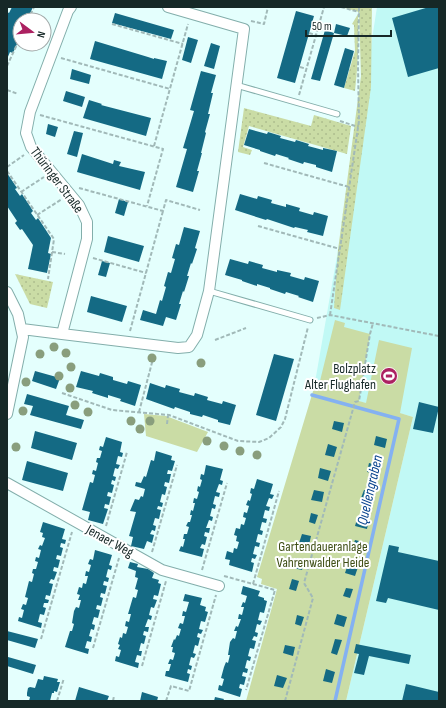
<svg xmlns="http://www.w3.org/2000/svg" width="446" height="708" font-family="'Sofia Sans Condensed',sans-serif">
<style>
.built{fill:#c1f9f5}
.grass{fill:url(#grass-dots)}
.green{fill:#cadca5}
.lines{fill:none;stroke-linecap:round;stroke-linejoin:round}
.stream{stroke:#84b1f2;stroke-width:3.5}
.building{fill:#146a84}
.service-casing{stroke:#83aeab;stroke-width:7}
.minor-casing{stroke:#83aeab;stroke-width:12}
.path{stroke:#a1b9b8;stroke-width:2;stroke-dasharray:4 2;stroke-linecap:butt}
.service{stroke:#fff;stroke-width:5}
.minor{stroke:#fff;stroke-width:10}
.tree{fill:#899e7d}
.labels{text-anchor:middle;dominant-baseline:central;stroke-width:4;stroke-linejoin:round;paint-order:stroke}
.street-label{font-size:14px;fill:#162827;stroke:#fff}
.poi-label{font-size:14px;fill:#162827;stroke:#fff;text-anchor:end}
.park-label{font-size:14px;fill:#3f4e15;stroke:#fff}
.water-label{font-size:15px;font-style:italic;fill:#08438e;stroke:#fff}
</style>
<defs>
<pattern id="grass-dots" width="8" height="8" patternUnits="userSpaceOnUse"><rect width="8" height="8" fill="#cadca5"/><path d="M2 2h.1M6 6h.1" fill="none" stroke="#adbd8e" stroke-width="1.8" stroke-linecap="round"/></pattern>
</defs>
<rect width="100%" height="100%" fill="#e4fffd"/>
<path class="built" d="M377,7H439V701H346L413,417L314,388L349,187Z"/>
<path class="grass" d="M341,7H372L371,87L340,310L334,308L338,250L361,76L359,12Z
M358,14C359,40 358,65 355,91L344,88L355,51L354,25L352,24Z
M244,108L311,126L314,115L351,126L347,154L249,126L243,147L252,150L250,155L238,152Z
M15,274L53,282L47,308L30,304Z"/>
<path class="green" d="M335,320L345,323L344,327L370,334L359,401L366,403L379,340L412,348L400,413L413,417L346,701H246L277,589L261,584L262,579L257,577L314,388L318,389Z
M144,414L166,416L208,432L197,452L146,436Z"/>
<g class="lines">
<path class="stream" d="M312,395L399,419L335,701"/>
</g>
<path class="building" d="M12,7H33L27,20H20V30L18,34L20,35V37L13,53L10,52L7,59V12L9,13Z
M429,7H439V68L408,77L392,18Z
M296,11L314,16L295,83L277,78Z
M115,13L174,30L171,39L112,23Z
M336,24L350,28L347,36L334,33Z
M325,30L334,33L320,81L311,79Z
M188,37L198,40L191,63L182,60Z
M95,41L148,57L154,59V58L167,61L162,79L90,59Z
M211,43L220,46L214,69L204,66Z
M345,48L354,51L344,88L334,85Z
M72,69L91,75L89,84L70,79Z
M201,71L216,75L211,93H213L208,114H210L205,132L206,133L201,153H202L197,171H199L193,192L176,187L187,149L183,148L194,111L190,110Z
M66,91L85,97L82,107L63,101Z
M89,100L102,104L101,105L151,118L146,136L83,118Z
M48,124L58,127L55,137L46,134Z
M249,129L267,134L268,132L281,136L280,138L295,142L296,140L309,144L308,146L323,150V148L337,151L332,172L316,167V165L304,162L303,164L288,159L289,158L276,154L275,156L260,151V150L244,145Z
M74,131L83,133L77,157L67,154Z
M82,154L113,164L114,160L121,162L119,166L145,172L140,190L77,172Z
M7,173L17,188L15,189L20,196L22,194L33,211L31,213L36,220L38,218L51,238L48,253L51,254L47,273L28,269L33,245L22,229L20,230L15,223L17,221L7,206Z
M240,194L257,199L258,196L272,200L271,203L286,207V204L300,208L299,211L313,215L314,212L328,216L323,236L307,232L308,230L295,227L294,228L267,219L266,220L235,210Z
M119,199L128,202L124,216L115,213Z
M184,227L200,231L195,248L197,249L192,264L191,263L187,276H189L184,292L183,291L179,304H181L176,320L166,317L163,326L140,320L143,310L156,314L160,300L162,301L166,287L164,286L168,272L171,273L175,259L172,258L176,244L179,245Z
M108,236L144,246L139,262L104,252Z
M230,259L248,264L249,261L263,265L262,268L277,272V270L291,273L290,276L304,280L305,277L319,281L313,302L298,297L299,296L286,292L285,294L270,289V288L257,284V286L242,281V280L225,275Z
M102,261L110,263L106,277L98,275Z
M91,296L127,306L122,322L87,312Z
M274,354L294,359L276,421L256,415Z
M35,371L60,378L56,389L32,381Z
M81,371L99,376L100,373L113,377V380L127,384L128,381L141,385L135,406L120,401L121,399L108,395V398L92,393L93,391L76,387Z
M150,383L165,388L166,385L180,389L179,392L194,396L195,393L208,397L207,400L222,404L223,401L236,405L230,425L218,422V420L203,415L202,417L190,414V412L175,407L174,409L146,399Z
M27,394L69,406L66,415L84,420L81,429L30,415L33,406L24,404Z
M419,402L439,407L433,433L413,429Z
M334,421L344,423L342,432L332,429Z
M35,431L77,443L72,460L31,448Z
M376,436L387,439L385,448L374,445Z
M106,437L122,442L120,452L123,453L122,457L118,456L116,464L120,465L118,469L115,468L113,476L116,477L115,481L112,480L111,484L114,485L112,493L108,492L107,496L111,497L109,505L105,504L104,508L108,509L103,524L88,520L90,512L82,510L90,482L93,483L95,475L92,474L93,470L96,471L98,463L96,462L97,458H100L102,451L99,450L100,446L103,447Z
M328,444L337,447L334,457L325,455Z
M156,451L172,456L171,460L175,461L172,471L168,470L167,474H171L169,483L165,482L164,486L167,487L165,495L162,494L160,502L163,503L162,507L158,506L157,509L161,510L159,519L155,518L153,525L156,526L155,531L152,530L150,534L154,535L152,543L147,541L144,549L131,546L133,537L129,536L136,512L130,511L135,499L139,500L141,496L143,497L145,489L135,486L136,482L141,483L144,476L146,477L151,460L154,461Z
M27,461L68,473L63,491L22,480Z
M369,463L380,466L378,474L367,472Z
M206,465L223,469L220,480L223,481L222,485L219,484L216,492L220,493L219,497L215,496L213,504L216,505L215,509L212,508L210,516L213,517L212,521L209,520L206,528H210L209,533L205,532L204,536L207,537L205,545L202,544L200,548L204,549L202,557L179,551L181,546L183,547L185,539H183L184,534H187L189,527L186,526L188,522H190L192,515H190L191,510L193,511L195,503H193L194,498L197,499L199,492L197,491L198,486L200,487L202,480L200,479L201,474L204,475Z
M320,468L331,471L328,481L318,478Z
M257,479L273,484L270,494L274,495L272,499L269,498L266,506L270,507L269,511L265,510L263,518L267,519L266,523L262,522L260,530L263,531L262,535L258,534L256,542L260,543L259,547L255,546L253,554L257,555L255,559L252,558L251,562L254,563L252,572L229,565L230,560L225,559L227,551L233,553L234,548L237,549L239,542L236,541L237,536L234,535L236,528L240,529L241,524L244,525L246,518L243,517L244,512L247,513L249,506L246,505L248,500L250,501L252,494L250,493L251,488L254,489Z
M314,490L324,492L322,502L311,500Z
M364,490L374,493L372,501L361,498Z
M311,513L318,515L315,524L309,522Z
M358,516L369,519L367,529L355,526Z
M43,522L65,529L62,539L66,540L65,544L61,543L60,547L63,548L61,556L57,555L56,559L60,560L58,568L54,567L53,571L57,572L54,580L51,579L49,583L53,584L50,596L46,595L45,599L49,600L48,603H44L43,607L46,608L44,615L40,614L38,622L42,623L41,628L18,621L19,617L22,618L24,610L21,609L23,604L26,605L28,598L25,597L29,581L32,582L34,574L32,573L33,569H36L38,562L35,561L36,557L39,558L41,550L38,549L40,545L42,546L45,538L42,537L43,533L40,532Z
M302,534L311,536L309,545L299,543Z
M355,540L363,542L360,553L351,551Z
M389,545L399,547L398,552L439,561V610L388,598L386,603L376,601Z
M95,550L112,555L109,565L112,566L111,570L108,569L106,577L109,578L108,582L104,581L103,585L107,586L105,594L101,593L100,597L103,598L101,606L97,605L96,609L100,610L98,618L94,617L92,624L95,625L94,630L91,629L89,636L92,637L91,642L87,641L85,648L89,649L88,654L65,647L70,631H72L74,624L72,623L74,611L76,607L79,608L81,600H78L80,595L77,594L79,587L82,588L83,583L86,584L88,576H85L86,571L89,572L91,565L88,564L90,559L93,560Z
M295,558L305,560L302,570L293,568Z
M130,562L138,564L137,567L148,569L154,573L152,578L159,580L158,583L161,584L158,596L154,595L153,599L157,600L154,608L151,607L149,615L152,616L151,620L148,619L145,627H149L148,632L144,631L143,635L146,636L144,644L141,643L139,651H142L141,656L137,655L135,662L139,663L138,668L115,661L116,656L119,657L121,650L118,649L120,645L118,644L120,637L122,638L123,633L126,634L128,627L125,626L126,621L129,622L131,614H128L133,597L136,598L138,590L135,589L138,578L135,577L136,571L128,568Z
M348,564L358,567L355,576L345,573Z
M292,579L299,581L296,591L289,589Z
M243,586L260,591L258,596L264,598V600L267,601L264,613L260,612L258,620L262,621L260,625L257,624L255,632L258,633L257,637L254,636L252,640L256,641L254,649L250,648L248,656L251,657L250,661L247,660L245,668L248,669L247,673L243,672L242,676L246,677L244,685L240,684L239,688L242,689L240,697L218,690L219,685L222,686L224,679L221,678L224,667L226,662L228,663L230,655H228L230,642L233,638L235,639L237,631H234L236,626L238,627L241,619H238L239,614L242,615L244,607H241L243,602L245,603L247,596L241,594Z
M346,588L353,589L350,598L343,596Z
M185,594L202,598L200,605L206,607L205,611L208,612L205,622L201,621L199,629L203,630L201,634L198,633L197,637L200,638L198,646L195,645L193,653L196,654L194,658L191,657L189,665L192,666L191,670L188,669L187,673L190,674L188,682L165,676L166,671H169L171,664H168L170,659L173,660L175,653L172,652L173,647H171L174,639L175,640L177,635L179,636L181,629L178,628L180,623L183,624L185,616H182L183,611L186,612L189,602L183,601Z
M337,614L347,617L344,627L334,624Z
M297,615L304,617L301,626L295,624Z
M7,631L38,639L35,648L7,640Z
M335,639L342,640L337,655L331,653Z
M356,644L411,655L409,664L369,656L364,675L354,673L359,654L354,653Z
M285,645L295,647L293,656L283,653Z
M8,657L36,665L33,674L7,666Z
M326,669L335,672L332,683L323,681Z
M277,675L287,678L283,688L274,686Z
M44,676L58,679L57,682H60L57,692L54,691V693H52L50,701H29L30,697L27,696V693L28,688L30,687L35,688L38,679L43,680Z
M406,684L439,692V701H402Z
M79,687L109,696L107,701H75Z
M142,692L158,697L157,701H140Z
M215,697L224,699L223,701H214Z"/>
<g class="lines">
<g class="service-casing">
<path id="service" d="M236,85L337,114
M209,291L310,320"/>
</g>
<g class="minor-casing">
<path id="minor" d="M71,7L68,11L30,112L26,133L31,147L79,205L87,222V239L62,334L178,348L189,347L197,335L209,291L244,29L168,7
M7,292L18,314L23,337L7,414
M22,329L62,334
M7,483L162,570L219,586"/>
</g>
<path class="path" d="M341,7L359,12
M28,20L34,7
M251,21L264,24L268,7
M112,24L183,44
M309,33L316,35
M61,58L170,89
M7,66L20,38
M300,67L307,69
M7,90L18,94
M299,95L324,7
M40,115L163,149L147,206
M340,121L358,127
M154,146L188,24
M264,163L349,187
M7,167L24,155
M7,171L54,239L48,279
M79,188L163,211L166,200L200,210
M21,192L44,177
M37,215L62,199
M258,226L340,249
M52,252L65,254
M93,258L146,273
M330,315L359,121L358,67L359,7
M317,318L330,315L439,336
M130,331L163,211
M215,340L246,328
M62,393L112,410L169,415L238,441L259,442L269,438L281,427L285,419L308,327
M139,412L154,355
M167,424L168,415
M106,526L127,452
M152,552L177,465
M202,570L227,483
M224,576L275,590L246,690
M253,584L279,491
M41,639L72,532
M93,648L119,558
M142,666L166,581
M57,701L64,678
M113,701L114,696
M166,701L171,686L189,691L216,595
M285,701L313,598L304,583L355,402L359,401L370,334L373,323"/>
<use href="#service" class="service"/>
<use href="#minor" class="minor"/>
</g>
<g class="tree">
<circle cx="54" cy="347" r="4.5"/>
<circle cx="66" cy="353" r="4.5"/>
<circle cx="40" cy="354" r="4.5"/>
<circle cx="152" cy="358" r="4.5"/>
<circle cx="201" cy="363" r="4.5"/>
<circle cx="71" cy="367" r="4.5"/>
<circle cx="59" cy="376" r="4.5"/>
<circle cx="26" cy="382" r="4.5"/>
<circle cx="70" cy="388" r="4.5"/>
<circle cx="75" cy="405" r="4.5"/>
<circle cx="23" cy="411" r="4.5"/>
<circle cx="88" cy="412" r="4.5"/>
<circle cx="131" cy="421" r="4.5"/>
<circle cx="150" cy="421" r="4.5"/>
<circle cx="140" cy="429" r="4.5"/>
<circle cx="207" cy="441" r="4.5"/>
<circle cx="224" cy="446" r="4.5"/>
<circle cx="16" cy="447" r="4.5"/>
<circle cx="240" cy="451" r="4.5"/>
<circle cx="257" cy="455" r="4.5"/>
</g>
<defs>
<g id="stadium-disc" transform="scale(0.9)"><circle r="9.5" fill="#ac2161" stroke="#fff"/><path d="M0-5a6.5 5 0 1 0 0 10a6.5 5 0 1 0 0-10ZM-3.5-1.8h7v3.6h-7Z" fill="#fff"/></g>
</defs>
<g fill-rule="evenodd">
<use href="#stadium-disc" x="389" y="376"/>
</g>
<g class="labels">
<g class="street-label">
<text transform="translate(57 180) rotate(53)">Thüringer Straße</text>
<text transform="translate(110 541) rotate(29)">Jenaer Weg</text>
</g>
<g class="poi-label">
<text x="376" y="368">Bolzplatz<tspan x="376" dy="16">Alter Flughafen</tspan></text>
</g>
<g class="park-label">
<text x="323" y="546">Gartendaueranlage<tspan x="323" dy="16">Vahrenwalder Heide</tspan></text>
</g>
<g class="water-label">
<text transform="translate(370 490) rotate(-77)">Quellengraben</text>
</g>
</g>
<rect width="446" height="708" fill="none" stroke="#162827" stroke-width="16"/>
<g transform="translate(32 32) rotate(106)"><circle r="19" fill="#ffffff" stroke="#a2a9a9"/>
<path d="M0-3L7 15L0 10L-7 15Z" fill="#ac2161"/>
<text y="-6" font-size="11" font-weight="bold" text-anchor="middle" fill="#162827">N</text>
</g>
<path d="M306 30v6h85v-6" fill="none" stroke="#162827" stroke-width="2"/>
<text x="312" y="30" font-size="12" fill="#162827" stroke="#ffffff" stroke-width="3" paint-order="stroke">50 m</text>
</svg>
